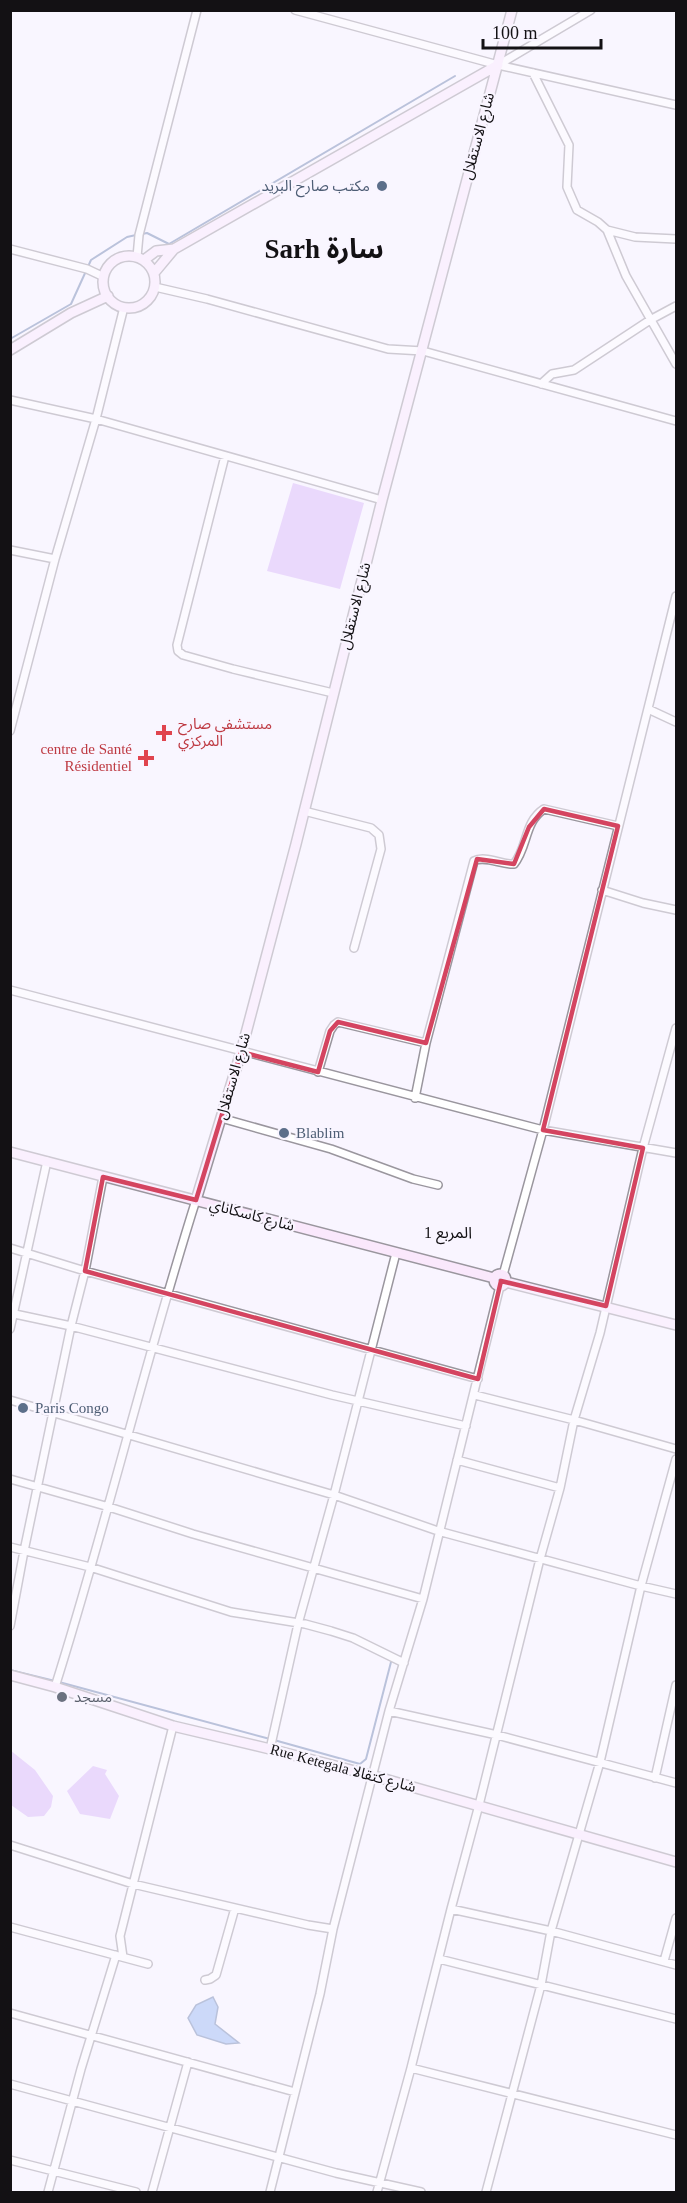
<svg xmlns="http://www.w3.org/2000/svg" width="687" height="2203" font-family="'Times New Roman','Noto Sans Arabic',serif">
<style>
.green{fill:#d7b7f8}
.water{fill:#94b5f2;stroke:#6d84af;stroke-width:1.5}
.lines{fill:none;stroke-linecap:round;stroke-linejoin:round}
.stream{stroke:#6d84af;stroke-width:2}
.street-casing{stroke:#9a969e;stroke-width:10}
.secondary-casing{stroke:#9a969e;stroke-width:12}
.street{stroke:#fff;stroke-width:7}
.secondary{stroke:#fae8fc;stroke-width:9}
.marked{fill:none;stroke:#d44460;stroke-width:4.5;stroke-linejoin:round}
.service-dot{fill:#5c6f8a;stroke:#f9f5ff;stroke-width:2}
.health-dot{fill:#e0444e;stroke:#f9f5ff;stroke-width:2}
.worship-dot{fill:#6b7280;stroke:#f9f5ff;stroke-width:2}
.labels{text-anchor:middle;dominant-baseline:central;stroke-width:4.5;stroke-linejoin:round;paint-order:stroke}
.street-label{font-size:15px;fill:#131114;stroke:#f9f5ff}
.service-label{font-size:15px;fill:#4e5e75;stroke:#f9f5ff;text-anchor:start}
.health-label{font-size:15px;fill:#be3a42;stroke:#f9f5ff;text-anchor:start}
.worship-label{font-size:15px;fill:#5b616d;stroke:#f9f5ff;text-anchor:start}
.neighbourhood-label{font-size:16px;fill:#131114;stroke:#f9f5ff}
.town-label{font-size:27px;font-weight:bold;fill:#131114;stroke:#f9f5ff}
</style>
<rect width="100%" height="100%" fill="#f9f5ff"/>
<path class="green" d="M293,483L364,503L340,589L267,571Z
M10,1750L35,1770L53,1796L51,1807L44,1816L28,1817L11,1805Z
M93,1766L107,1770L105,1774L119,1796L110,1819L80,1814L67,1791Z"/>
<path class="water" d="M213,1997L218,2007L215,2024L239,2043L226,2044L197,2035L188,2018L196,2005Z"/>
<g class="lines">
<path class="stream" d="M142,234L147,233L169,244L455,76
M10,339L71,304L91,260L127,237L136,235
M10,1670L55,1681
M59,1682L270,1739
M274,1740L360,1764L366,1759L391,1662"/>
<g class="street-casing">
<path id="street" d="M295,10L498,65L676,105
M498,65L591,10
M533,73L569,145L567,187L577,210L598,222L607,230L635,237L676,239
M607,230L626,276L676,364
M10,249L87,269L104,277
M137,257L139,235L197,10
M155,287L207,299L388,349L423,351L676,421
M541,384L552,374L574,370L650,320L676,306
M10,400L96,419L382,500
M225,456L177,645L178,651L183,655L233,669L333,693
M10,550L55,559
M648,709L676,722
M10,731L55,559L96,419L124,307
M304,811L371,828L379,835L381,849L354,948
M602,890L643,903L676,910
M10,990L543,1130L676,1153
M318,1072L330,1031L334,1025L338,1022L426,1043
M415,1098L426,1043L474,861C485,855 502,865 514,864C528,847 524,822 544,809L618,826
M221,1118L331,1149L413,1179L438,1185
M10,1248L85,1271L478,1379
M503,1275L543,1130L676,596
M10,1313L71,1326L332,1395L466,1426
M10,1329L47,1161
M475,1395L574,1420L676,1449
M10,1400L334,1495L438,1531L641,1586L676,1594
M457,1460L560,1488
M10,1479L109,1507L193,1534L423,1599
M10,1547L90,1567L231,1612L305,1624L331,1631L353,1638L404,1663
M10,1626L24,1551L71,1326L85,1271L103,1177
M55,1687C106,1526 145,1361 196,1200
M389,1711L497,1735L676,1783
M270,1749L298,1624L334,1495L396,1253
M655,1778L676,1685
M10,1845L133,1884L308,1925L333,1929
M451,1909L551,1931L676,1965
M10,1927L148,1964
M123,1957L120,1936L173,1726
M439,1959L676,2019
M664,1961L676,1918
M205,1980L210,1979L216,1975L235,1908
M10,2013L295,2092
M411,2068L676,2135
M10,2084L336,2173L421,2192
M10,2160L136,2192
M48,2192L81,2069L116,1955
M152,2192L188,2062
M270,2192L320,1994L333,1929L389,1711L423,1599L500,1286
M377,2192L411,2068L451,1909L479,1805L540,1559L560,1488L574,1420L600,1333L643,1148L676,1028
M486,2192L541,1985L551,1931L600,1762L641,1586L676,1459"/>
</g>
<g class="secondary-casing">
<path id="secondary" d="M103 282a26 26 0 1 1 52 0a26 26 0 1 1-52 0Z
M144,260L156,251L174,249L498,65
M154,273L174,249
M10,350L71,313L108,296
M10,1152L494,1278
M196,1200L241,1052L296,844L382,500L512,10
M494 1280a6 6 0 1 1 12 0a6 6 0 1 1-12 0Z
M506,1282L676,1325
M10,1675L55,1687L173,1726L270,1749L374,1776L676,1862"/>
</g>
<use href="#street" class="street"/>
<use href="#secondary" class="secondary"/>
</g>
<path d="M0 0H687V2203H0ZM544,809L618,826L543,1130L643,1148L606,1306L501,1281L478,1379L85,1271L103,1177L196,1200L241,1052L318,1072L330,1031L338,1022L426,1043L477,859L514,864L529,827Z" fill="#f9f5ff" fill-opacity=".55" fill-rule="evenodd"/>
<path class="marked" d="M544,809L618,826L543,1130L643,1148L606,1306L501,1281L478,1379L85,1271L103,1177L196,1200L241,1052L318,1072L330,1031L338,1022L426,1043L477,859L514,864L529,827Z"/>
<g class="service-dot">
<circle cx="382" cy="186" r="6"/>
<circle cx="284" cy="1133" r="6"/>
<circle cx="23" cy="1408" r="6"/>
</g>
<g class="health-dot">
<path d="M161 724h6v6h6v6h-6v6h-6v-6h-6v-6h6z"/>
<path d="M143 749h6v6h6v6h-6v6h-6v-6h-6v-6h6z"/>
</g>
<circle class="worship-dot" cx="62" cy="1697" r="6"/>
<g class="labels">
<g class="street-label">
<text transform="translate(478 136) rotate(-75)">شارع الاستقلال</text>
<text transform="translate(355 606) rotate(-76)">شارع الاستقلال</text>
<text transform="translate(233 1076) rotate(-74)">شارع الاستقلال</text>
<text transform="translate(252 1215) rotate(15)">شارع كاسكاناي</text>
<text transform="translate(343 1768) rotate(15)">Rue Ketegala شارع كتقالا</text>
</g>
<g class="service-label">
<text x="370" y="186" text-anchor="end">مكتب صارح البريد</text>
<text x="296" y="1133">Blablim</text>
<text x="35" y="1408">Paris Congo</text>
</g>
<g class="health-label">
<text x="178" y="724">مستشفى صارح<tspan x="178" dy="17">المركزي</tspan></text>
<text x="132" y="749" text-anchor="end">centre de Santé<tspan x="132" dy="17">Résidentiel</tspan></text>
</g>
<g class="worship-label">
<text x="74" y="1697">مسجد</text>
</g>
<g class="neighbourhood-label">
<text x="448" y="1232">المربع 1</text>
</g>
<g class="town-label">
<text x="324" y="249">Sarh سارة</text>
</g>
</g>
<rect width="687" height="2203" fill="none" stroke="#131114" stroke-width="24"/>
<path d="M483 39v9h118v-9" fill="none" stroke="#131114" stroke-width="3"/>
<text x="492" y="39" font-size="18" fill="#131114" stroke="#f9f5ff" stroke-width="4.5" paint-order="stroke">100 m</text>
</svg>
